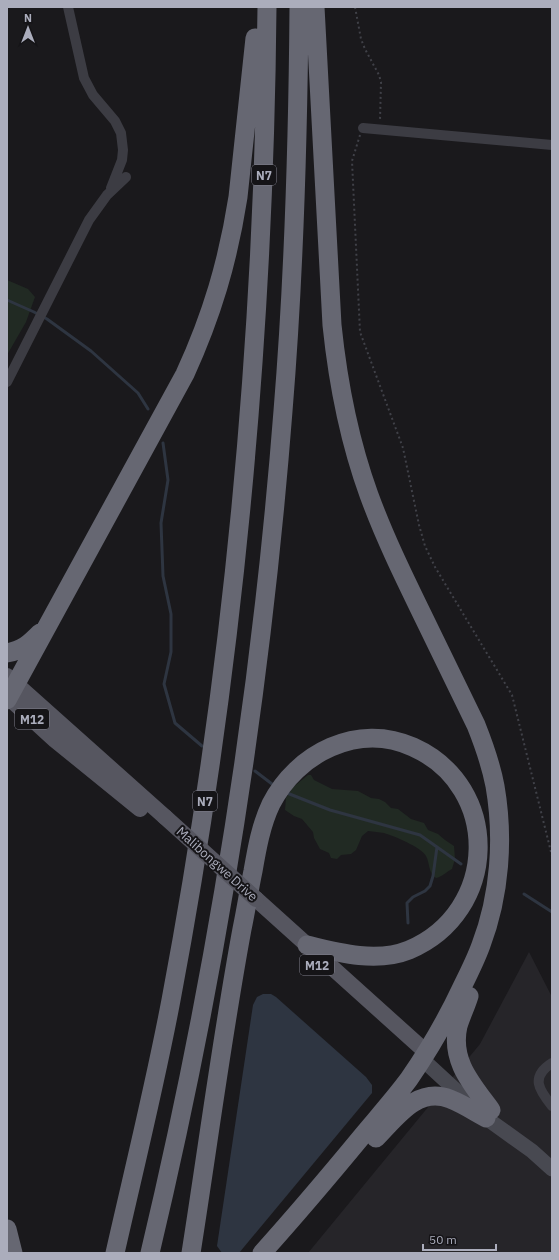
<svg xmlns="http://www.w3.org/2000/svg" width="559" height="1260" font-family="'IBM Plex Sans',sans-serif">
<style>
.built{fill:#262529}
.green{fill:#212a23}
.water{fill:#2e3541}
.lines{fill:none;stroke-linecap:round;stroke-linejoin:round}
.stream{stroke:#2e3541;stroke-width:3}
.path{stroke:#404148;stroke-width:2;stroke-dasharray:2 3;stroke-linecap:butt}
.street{stroke:#3c3c43;stroke-width:10}
.secondary{stroke:#484951;stroke-width:15}
.primary{stroke:#565660;stroke-width:16}
.highway{stroke:#666772;stroke-width:19}
.primary-bridge{stroke:#565660;stroke-width:16}
.labels{text-anchor:middle;dominant-baseline:central;stroke-width:4;stroke-linejoin:round;paint-order:stroke}
.shield{fill:#151417;stroke:#7e7f8a;stroke-width:1}
.shield-label{font-size:12px;font-weight:bold;fill:#abadbc}
.street-label{font-size:13px;fill:#abadbc;stroke:#151417}
</style>
<rect width="100%" height="100%" fill="#1a191c"/>
<path class="built" d="M529,952L552,997V1253H308L480,1044Z"/>
<path class="green" d="M7,280L28,289L35,297L26,322L7,355Z
M308,775H311L314,780L332,789L358,791L371,798L379,799L385,802L391,808L398,809L411,819L424,823L428,830L438,834L445,840L454,846L455,859L452,869C446,872 442,877 436,878C428,873 430,863 426,856C421,847 394,836 384,833C379,832 374,832 368,831L362,836L356,850L351,854L341,855L337,859L331,858L329,853L320,849L314,838L313,832L302,819L294,816L285,810L286,798L292,788Z"/>
<path class="water" d="M263,994H271L276,997L366,1077L372,1085V1093L239,1253H222L217,1246L253,1005L257,997Z"/>
<g class="lines">
<path class="stream" d="M7,300L34,312L47,319L91,351L138,393L148,409
M163,443L168,480L161,523L163,576L171,614V652L164,684L175,723L202,746
M255,771L272,784
M287,793L330,810L420,835L461,864
M524,894L552,912
M408,923L407,903L413,897L425,891L430,886L433,876L437,847"/>
<path class="path" d="M355,7L361,39L365,49L379,75L381,82L380,120
M360,135L352,161L360,332L403,448L419,525L425,546L435,567L512,695L552,856"/>
<path class="street" d="M68,7L84,78L93,95L115,121L121,133L123,150L122,160L111,188
M363,128L552,145
M7,382L89,220L107,195L126,177
M552,1063C530,1077 539,1090 552,1106"/>
<path class="secondary" d="M422,1059L486,1118L532,1151L552,1169"/>
<path class="primary" d="M7,676L165,817
M7,696L55,740L140,809
M256,899L426,1052"/>
<path class="highway" d="M7,653C23,650 29,644 40,633
M7,700L185,374C212,315 228,261 238,197L255,38
M469,996C466,1006 461,1016 458,1026C450,1061 472,1084 491,1110
M376,1138C396,1118 417,1086 450,1099C463,1104 475,1112 486,1118
M7,1229L13,1253
M115,1253C134,1169 155,1085 171,1000C233,672 264,340 267,7
M150,1253C216,976 261,695 283,411C294,277 298,142 299,7
M191,1253C208,1145 222,1037 242,929C246,910 249,890 253,871C257,848 261,825 271,804C297,753 358,722 413,747C502,787 499,912 409,950C377,963 339,953 307,945
M262,1253C297,1214 330,1175 363,1135C378,1117 395,1098 409,1079C429,1050 447,1019 462,987C469,973 476,959 481,945C500,895 504,838 495,786C491,765 484,745 476,725C458,688 440,651 422,614C403,575 384,536 369,495C349,440 338,383 332,325L315,7"/>
<path class="primary-bridge" d="M165,817L256,899"/>
</g>
<g class="labels">
<g class="shield">
<rect x="252" y="165" width="24" height="20" rx="3"/>
<rect x="15" y="709" width="34" height="20" rx="3"/>
<rect x="193" y="791" width="24" height="20" rx="3"/>
<rect x="300" y="955" width="34" height="20" rx="3"/>
</g>
<g class="shield-label">
<text x="264" y="175">N7</text>
<text x="32" y="719">M12</text>
<text x="205" y="801">N7</text>
<text x="317" y="965">M12</text>
</g>
<g class="street-label">
<text transform="translate(217 864) rotate(42)">Malibongwe Drive</text>
</g>
</g>
<rect width="559" height="1260" fill="none" stroke="#abadbc" stroke-width="16"/>
<g transform="translate(28 28)" stroke="#151417" stroke-width="3" paint-order="stroke">
<path d="M0-3L7 15L0 10L-7 15Z" fill="#abadbc"/>
<text y="-6" font-size="11" font-weight="bold" text-anchor="middle" fill="#abadbc">N</text>
</g>
<path d="M423 1244v6h73v-6" fill="none" stroke="#abadbc" stroke-width="2"/>
<text x="429" y="1244" font-size="12" fill="#abadbc" stroke="#151417" stroke-width="3" paint-order="stroke">50 m</text>
</svg>
